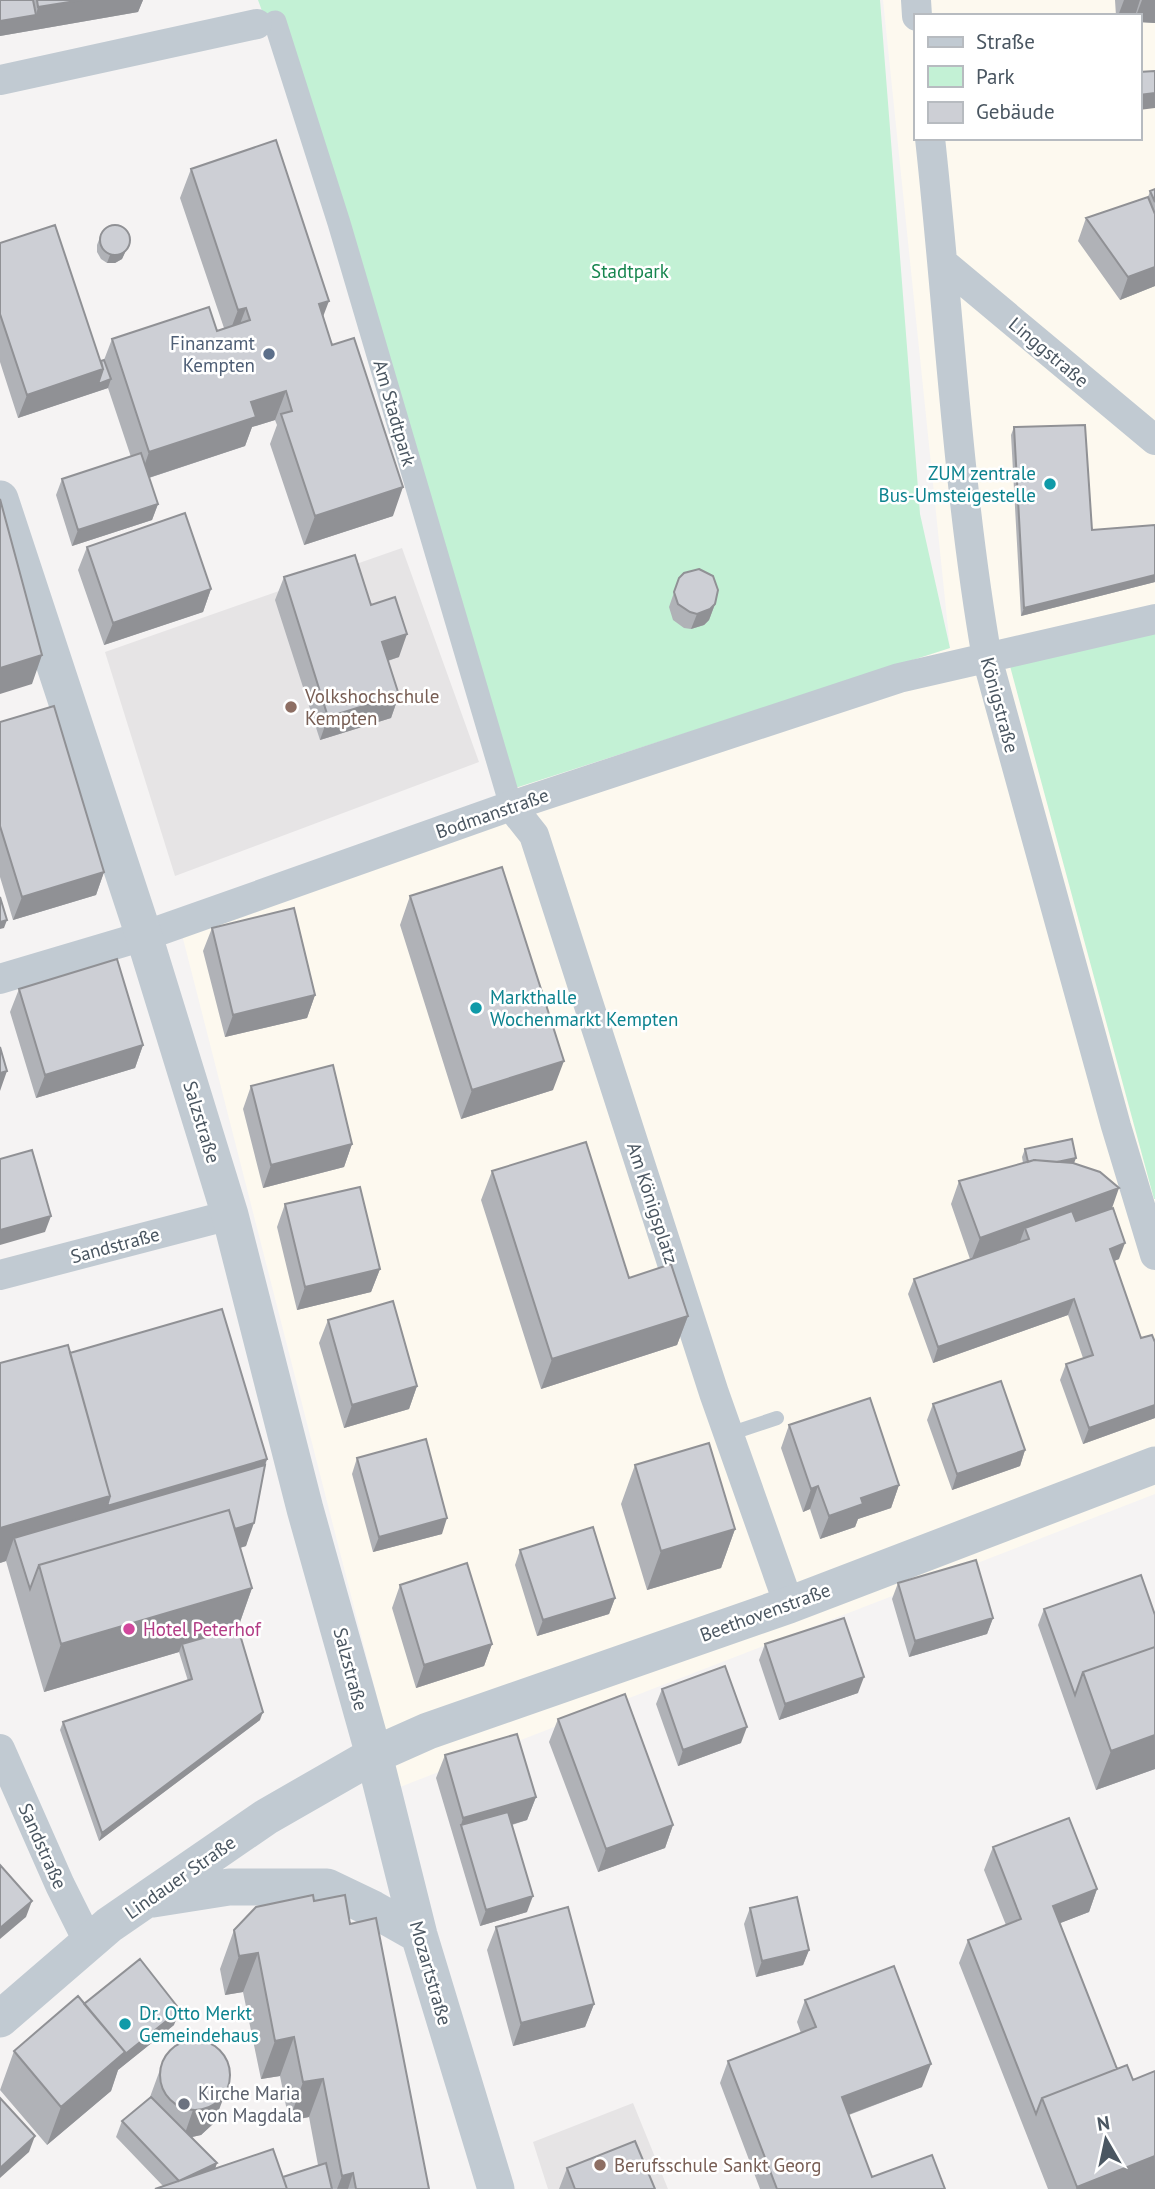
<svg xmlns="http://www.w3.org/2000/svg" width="1155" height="2189" font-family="'PT Sans',sans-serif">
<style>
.commercial{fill:#fdf9ef;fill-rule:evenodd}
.education{fill:#e6e4e5}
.green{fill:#c3f1d5}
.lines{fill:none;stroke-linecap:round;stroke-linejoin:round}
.service{stroke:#c1cad2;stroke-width:14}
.pedestrian{stroke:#c1cad2;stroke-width:23}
.minor{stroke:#c1cad2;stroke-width:30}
.tertiary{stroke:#c1cad2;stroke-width:37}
.wall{fill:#b0b2b7}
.shaded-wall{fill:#909195}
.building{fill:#cdcfd5;stroke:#909195;stroke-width:2}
.service-dot{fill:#5c6f8a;stroke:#fff;stroke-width:2.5}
.culture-dot{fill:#0f9aa8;stroke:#fff;stroke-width:2.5}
.education-dot{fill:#8d6e63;stroke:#fff;stroke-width:2.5}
.hotel-dot{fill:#d1479c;stroke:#fff;stroke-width:2.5}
.worship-dot{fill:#6b7280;stroke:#fff;stroke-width:2.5}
.labels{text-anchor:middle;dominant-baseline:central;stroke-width:5;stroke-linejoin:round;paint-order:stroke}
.park-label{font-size:19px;fill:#17864f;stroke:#fff}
.service-label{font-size:19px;fill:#4e5e75;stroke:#fff;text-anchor:end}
.street-label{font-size:19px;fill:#4a5661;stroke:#fff}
.culture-label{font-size:19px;fill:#0d838f;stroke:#fff;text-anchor:start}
.education-label{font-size:19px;fill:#785e54;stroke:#fff;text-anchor:start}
.hotel-label{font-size:19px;fill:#b23c85;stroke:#fff;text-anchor:start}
.worship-label{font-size:19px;fill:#5b616d;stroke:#fff;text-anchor:start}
</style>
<rect width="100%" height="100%" fill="#f5f3f3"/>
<path class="commercial" d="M883,0H1155V1494L400,1787L179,923L504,795L509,790L950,648ZM915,16H1139V138H915Z"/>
<path class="education" d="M402,548L479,762L175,876L105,652Z
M633,2103L668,2189H548L533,2142Z"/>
<path class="green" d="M258,0H880L920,514L950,648L509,790L271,35Z
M1155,617V1199H1154L1004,644Z"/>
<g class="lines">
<path class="service" d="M729,1434L777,1418"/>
<path class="pedestrian" d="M275,22L339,223L511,806"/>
<path class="minor" d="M916,0L917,16
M0,80L257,24
M930,138C949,311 957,486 987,658L1116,1126L1155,1255
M943,263L1155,440
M511,806L534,835L714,1393L789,1605
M0,979L144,936L511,806L899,678L1155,619
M0,1275L230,1215
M0,1749L60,1885L88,1941"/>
<path class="tertiary" d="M0,499L144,936L230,1215L305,1509L374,1755L419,1935L496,2189
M153,1899L229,1887H327L373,1909L419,1935
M0,2019L109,1925L266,1817L374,1755L428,1731L789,1605L1155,1465"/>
</g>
<path class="wall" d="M0,0H143L138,12L0,36Z
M1115,0H1155V23L1139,22V16H1116Z
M191,169L323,318L393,516L304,545L270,444L277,425L275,420L252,427L245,446L149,478L158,504L152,520L72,546L56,495L62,479L131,457L108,388L18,418L0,362V243L101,361L104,360L112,339L217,331L224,328L180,198Z
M1155,189V286L1120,300L1078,241L1086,218L1148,197L1150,191Z
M100,237L129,244L122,259L115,263H107L101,259L97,252V245Z
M1014,427L1092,530L1155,525V582L1021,616L1011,435Z
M87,547L211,589L203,612L104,645L78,570Z
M284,577L371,605L399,657L388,661L399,695L391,718L320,740L275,600Z
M679,578L715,604L709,620L704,625L691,629L684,628L673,620L669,607Z
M0,722L104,872L96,895L13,920L0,877Z
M410,896L553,1090L461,1119L400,925Z
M212,928L315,995L307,1018L225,1037L203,951Z
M19,989L143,1045L135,1068L36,1098L10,1012Z
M251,1086L352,1144L344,1167L263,1188L243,1109Z
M1025,1149L1074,1164L1112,1209L1119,1259L1114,1261L1141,1338L1155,1342V1418L1083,1444L1060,1380L1066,1364L1083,1358L1068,1315L933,1363L908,1294L914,1279L970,1259L951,1204L959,1181L1023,1163L1022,1157Z
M492,1171L629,1278L688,1316L677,1345L541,1389L481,1200Z
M285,1204L380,1269L371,1292L297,1310L277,1227Z
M328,1320L417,1386L409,1409L344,1428L319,1343Z
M70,1353L267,1459L246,1546L240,1548L252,1588L238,1628L260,1720L99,1841L60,1730L63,1722L188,1681L179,1652L44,1692L6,1561L0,1563Z
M933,1404L1025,1450L1020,1466L952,1490L927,1420Z
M789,1425L899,1485L891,1508L858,1519L855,1527L820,1539L810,1509L803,1512L781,1448Z
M357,1458L442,1534L373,1552L352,1474Z
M635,1465L735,1529L721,1568L647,1590L621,1504Z
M520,1550L615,1598L609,1614L537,1636L515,1565Z
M898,1583L993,1618L987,1634L909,1657L892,1599Z
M400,1585L492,1644L484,1666L416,1688L392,1608Z
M1044,1609L1155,1769L1096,1790L1038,1625Z
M765,1644L858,1693L779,1720L759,1660Z
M662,1689L741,1743L678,1766L656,1704Z
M558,1719L673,1825L665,1848L598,1872L549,1742Z
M445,1755L536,1797L527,1820L512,1825L527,1912L480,1926L436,1778Z
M993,1847L1097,1889L1089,1912L1060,1923L1155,2189H1048L959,1963L968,1940L1006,1925L984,1870Z
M314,1901L350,1924L429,2189H155L163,2186L116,2137L122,2121L150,2097L165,2056L214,2123L201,2135L192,2137L215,2169L283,2177L318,2165L309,2117L289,2121L280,2076L261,2079L243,1992L225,1995L220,1969L234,1930Z
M750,1908L809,1950L803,1965L756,1977L744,1924Z
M496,1927L594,2004L585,2027L513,2046L487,1950Z
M805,2000L922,2087L849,2115L872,2177L945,2189H760L720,2083L728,2061L801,2033L797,2022Z
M84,2004L174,2025L118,2070L111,2091L47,2145L0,2090L14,2051Z
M567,2168L655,2189H559Z"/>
<path class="shaded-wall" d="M82,0H143L138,12L0,36V21L36,15L38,7Z
M1124,0H1140L1135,16H1118Z
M1142,0H1155V23L1139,22V16H1136Z
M1155,93V108L1139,110V95Z
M129,244L122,259L115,263H107L110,255Z
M1155,267V286L1120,300L1128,277Z
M329,301L318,330L319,304Z
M246,308L235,337L227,339L238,310Z
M103,369L111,379L108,388L18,418L27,395Z
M286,391L275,420L252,427L245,446L139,481L149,452L251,402Z
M403,487L393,516L304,545L315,516Z
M158,504L152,520L72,546L78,530Z
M1155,575V582L1021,616L1024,608Z
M211,589L203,612L104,645L113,623Z
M715,604L709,620L704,625L691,629L697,614Z
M407,634L399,657L374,665L382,642Z
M42,655L32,684L0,694V668Z
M399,695L391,718L320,740L328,717Z
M104,872L96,895L13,920L22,897Z
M7,920L4,928L0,929V922Z
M315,995L307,1018L225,1037L233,1015Z
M143,1045L135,1068L36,1098L45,1075Z
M564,1061L553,1090L461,1119L472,1090Z
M7,1071L0,1091V1073Z
M352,1144L344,1167L263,1188L271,1165Z
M1076,1158L1073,1166L1029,1168Z
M1119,1188L1111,1211L1029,1239L1025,1228L1019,1244L971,1261L980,1238Z
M51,1216L45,1232L0,1245V1230Z
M1125,1243L1119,1259L1104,1265L1110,1249Z
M380,1269L371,1292L297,1310L305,1287Z
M1074,1299L1068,1315L933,1363L938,1347Z
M688,1316L677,1345L541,1389L552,1359Z
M417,1386L409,1409L344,1428L352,1405Z
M1155,1405V1418L1083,1444L1089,1428Z
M1025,1450L1020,1466L952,1490L957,1474Z
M267,1459L256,1488L14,1538L6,1561L0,1563V1528L110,1496Z
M899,1485L891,1508L858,1519L855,1527L820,1539L829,1516L861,1498Z
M818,1486L810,1509L803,1512L811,1489Z
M447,1518L442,1534L373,1552L379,1537Z
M254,1523L246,1546L50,1604L44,1585Z
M735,1529L721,1568L647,1590L661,1551Z
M252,1588L235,1636L182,1644L179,1652L44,1692L61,1644Z
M615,1598L609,1614L537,1636L543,1620Z
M993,1618L987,1634L909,1657L915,1641Z
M492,1644L484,1666L416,1688L424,1665Z
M864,1677L858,1693L779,1720L785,1704Z
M263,1712L260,1720L99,1841L102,1833Z
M747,1727L741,1743L678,1766L683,1750Z
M1155,1735V1769L1096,1790L1111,1751Z
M536,1797L527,1820L465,1838L461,1825L463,1818Z
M673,1825L665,1848L598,1872L606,1849Z
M1097,1889L1089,1912L1045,1929L1053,1906Z
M533,1896L527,1912L480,1926L486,1910Z
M32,1901L26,1917L0,1939V1928Z
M809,1950L803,1965L756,1977L762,1961Z
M258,1953L243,1992L225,1995L239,1956Z
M594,2004L585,2027L513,2046L521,2023Z
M180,2010L174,2025L118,2070L111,2091L47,2145L61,2107L125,2052Z
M294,2037L280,2076L261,2079L275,2041Z
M931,2064L922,2087L834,2120L842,2097Z
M323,2079L309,2117L289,2121L303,2082Z
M225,2094L214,2123L201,2135L183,2139L193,2110Z
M35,2136L29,2152L0,2178V2168Z
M1155,2156V2189H1076L1077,2187Z
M217,2163L212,2179L179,2181Z
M353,2173L348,2189H337L342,2176Z"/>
<path class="building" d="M0,0H33L36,15L0,21Z
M37,0H82L38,7Z
M1155,71V93L1139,95V72Z
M276,140L329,301L319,304L332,345L354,338L403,487L315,516L281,414L292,411L286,391L251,402L256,417L149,452L112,339L209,307L217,331L250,320L246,308L238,310L191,169Z
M1155,189V202L1150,191Z
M1148,197L1155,214V267L1128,277L1086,218Z
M55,225L103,369L27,395L0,314V243Z
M100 240a15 15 0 1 1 30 0a15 15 0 1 1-30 0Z
M104,360L111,379L98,384L103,369L101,361Z
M1085,425L1092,530L1155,525V575L1024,608L1014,427Z
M141,453L158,504L78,530L62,479Z
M0,499L42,655L0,668Z
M185,513L211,589L113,623L87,547Z
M355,555L371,605L395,597L407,634L382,642L399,695L328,717L284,577Z
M699,569L713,576L718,590L715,604L710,609L697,614L690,612L678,604L674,592L679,578L684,573Z
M54,706L104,872L22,897L0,826V722Z
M502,867L564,1061L472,1090L410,896Z
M0,897L7,920L0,922Z
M294,908L315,995L233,1015L212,928Z
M117,959L143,1045L45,1075L19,989Z
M0,1047L7,1071L0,1073Z
M333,1065L352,1144L271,1165L251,1086Z
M1072,1139L1076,1158L1057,1162L1034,1160L1028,1162L1025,1149Z
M586,1142L629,1278L671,1264L688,1316L552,1359L492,1171Z
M32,1150L51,1216L0,1230V1159Z
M1034,1160L1073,1163L1100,1172L1119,1188L980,1238L959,1181Z
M360,1187L380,1269L305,1287L285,1204Z
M1113,1208L1125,1243L1110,1249L1141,1338L1152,1335L1155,1342V1405L1089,1428L1066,1364L1093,1355L1074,1299L938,1347L914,1279L1029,1239L1025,1228L1072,1211L1076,1221Z
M393,1301L417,1386L352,1405L328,1320Z
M222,1309L267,1459L107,1506L110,1496L70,1353Z
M68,1345L110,1496L0,1528V1363Z
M1001,1381L1025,1450L957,1474L933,1404Z
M870,1398L899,1485L861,1498L863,1504L829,1516L818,1486L811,1489L789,1425Z
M426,1439L447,1518L379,1537L357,1458Z
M709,1443L735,1529L661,1551L635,1465Z
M265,1465L254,1523L235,1529L229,1510L39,1565L30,1589L14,1538Z
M229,1510L252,1588L61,1644L39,1565Z
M593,1527L615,1598L543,1620L520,1550Z
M976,1560L993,1618L915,1641L898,1583Z
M467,1563L492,1644L424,1665L400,1585Z
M1141,1575L1155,1615V1647L1083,1672L1075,1695L1044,1609Z
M844,1618L864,1677L785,1704L765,1644Z
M238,1628L263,1712L102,1833L63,1722L192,1679L182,1644Z
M1155,1647V1735L1111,1751L1083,1672Z
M725,1666L747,1727L683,1750L662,1689Z
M625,1694L673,1825L606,1849L558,1719Z
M517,1734L536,1797L463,1818L445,1755Z
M508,1812L533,1896L486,1910L461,1825Z
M1069,1818L1097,1889L1053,1906L1117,2069L1042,2098L1036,2114L968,1940L1021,1919L993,1847Z
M0,1865L32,1901L0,1928Z
M313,1895L314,1901L345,1895L350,1924L376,1918L429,2189H356L353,2173L342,2176L323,2079L303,2082L294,2037L275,2041L258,1953L239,1956L234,1930L256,1907Z
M797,1897L809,1950L762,1961L750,1908Z
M568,1907L594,2004L521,2023L496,1927Z
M140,1959L180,2010L124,2055L125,2052L84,2004Z
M894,1966L931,2064L842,2097L872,2177L932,2155L945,2189H777L728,2061L816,2027L805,2000Z
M78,1996L125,2052L61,2107L14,2051Z
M160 2075a35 35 0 1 1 70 0a35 35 0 1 1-70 0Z
M1127,2065L1133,2080L1155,2071V2156L1077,2187L1042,2098Z
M151,2097L217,2163L179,2181L122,2121Z
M0,2098L35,2136L0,2168Z
M635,2141L655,2189H575L567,2168Z
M273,2149L287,2189H155Z
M326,2163L332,2189H287L283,2177Z"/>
<circle class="service-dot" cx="269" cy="354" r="7"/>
<g class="culture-dot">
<circle cx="1050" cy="484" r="7"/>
<circle cx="476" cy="1008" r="7"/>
<circle cx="125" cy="2024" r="7"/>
</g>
<g class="education-dot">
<circle cx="291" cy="707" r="7"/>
<circle cx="600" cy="2165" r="7"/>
</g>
<circle class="hotel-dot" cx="129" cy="1629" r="7"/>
<circle class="worship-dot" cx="184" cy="2104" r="7"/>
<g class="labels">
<g class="park-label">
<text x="630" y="271">Stadtpark</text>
</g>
<g class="service-label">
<text x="255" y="343">Finanzamt<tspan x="255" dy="22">Kempten</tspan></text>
</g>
<g class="street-label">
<text transform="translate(1049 352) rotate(40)">Linggstraße</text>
<text transform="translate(395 413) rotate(74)">Am Stadtpark</text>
<text transform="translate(1000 705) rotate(75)">Königstraße</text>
<text transform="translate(492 813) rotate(-19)">Bodmanstraße</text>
<text transform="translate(202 1122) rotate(73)">Salzstraße</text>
<text transform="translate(653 1203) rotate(72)">Am Königsplatz</text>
<text transform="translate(115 1245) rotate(-15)">Sandstraße</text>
<text transform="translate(765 1612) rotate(-20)">Beethovenstraße</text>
<text transform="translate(351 1669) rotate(75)">Salzstraße</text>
<text transform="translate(43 1846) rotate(66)">Sandstraße</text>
<text transform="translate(180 1877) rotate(-35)">Lindauer Straße</text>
<text transform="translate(431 1973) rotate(74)">Mozartstraße</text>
</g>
<g class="culture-label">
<text x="1036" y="473" text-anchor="end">ZUM zentrale<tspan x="1036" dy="22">Bus-Umsteigestelle</tspan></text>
<text x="490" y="997">Markthalle<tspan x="490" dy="22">Wochenmarkt Kempten</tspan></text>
<text x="139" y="2013">Dr. Otto Merkt<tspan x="139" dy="22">Gemeindehaus</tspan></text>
</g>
<g class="education-label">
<text x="305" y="696">Volkshochschule<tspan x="305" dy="22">Kempten</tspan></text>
<text x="614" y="2165">Berufsschule Sankt Georg</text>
</g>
<g class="hotel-label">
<text x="143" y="1629">Hotel Peterhof</text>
</g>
<g class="worship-label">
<text x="198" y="2093">Kirche Maria<tspan x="198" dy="22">von Magdala</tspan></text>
</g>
</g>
<rect x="914" y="14" width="228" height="126" fill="#ffffff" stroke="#b7bbc0" stroke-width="2"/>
<rect x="928" y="37" width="35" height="10" fill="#c1cad2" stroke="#b7bbc0" stroke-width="2"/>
<text x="976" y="49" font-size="21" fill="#4a5661">Straße</text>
<rect x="928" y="66" width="35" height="21" fill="#c3f1d5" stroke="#b7bbc0" stroke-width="2"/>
<text x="976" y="84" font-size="21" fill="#4a5661">Park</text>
<rect x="928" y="102" width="35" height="21" fill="#cdcfd5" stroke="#b7bbc0" stroke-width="2"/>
<text x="976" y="119" font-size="21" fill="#4a5661">Gebäude</text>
<g transform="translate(1106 2140) rotate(351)" stroke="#ffffff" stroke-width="5" paint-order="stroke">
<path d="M0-5L12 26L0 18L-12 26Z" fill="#4a5661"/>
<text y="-10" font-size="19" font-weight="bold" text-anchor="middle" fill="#4a5661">N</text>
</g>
</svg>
